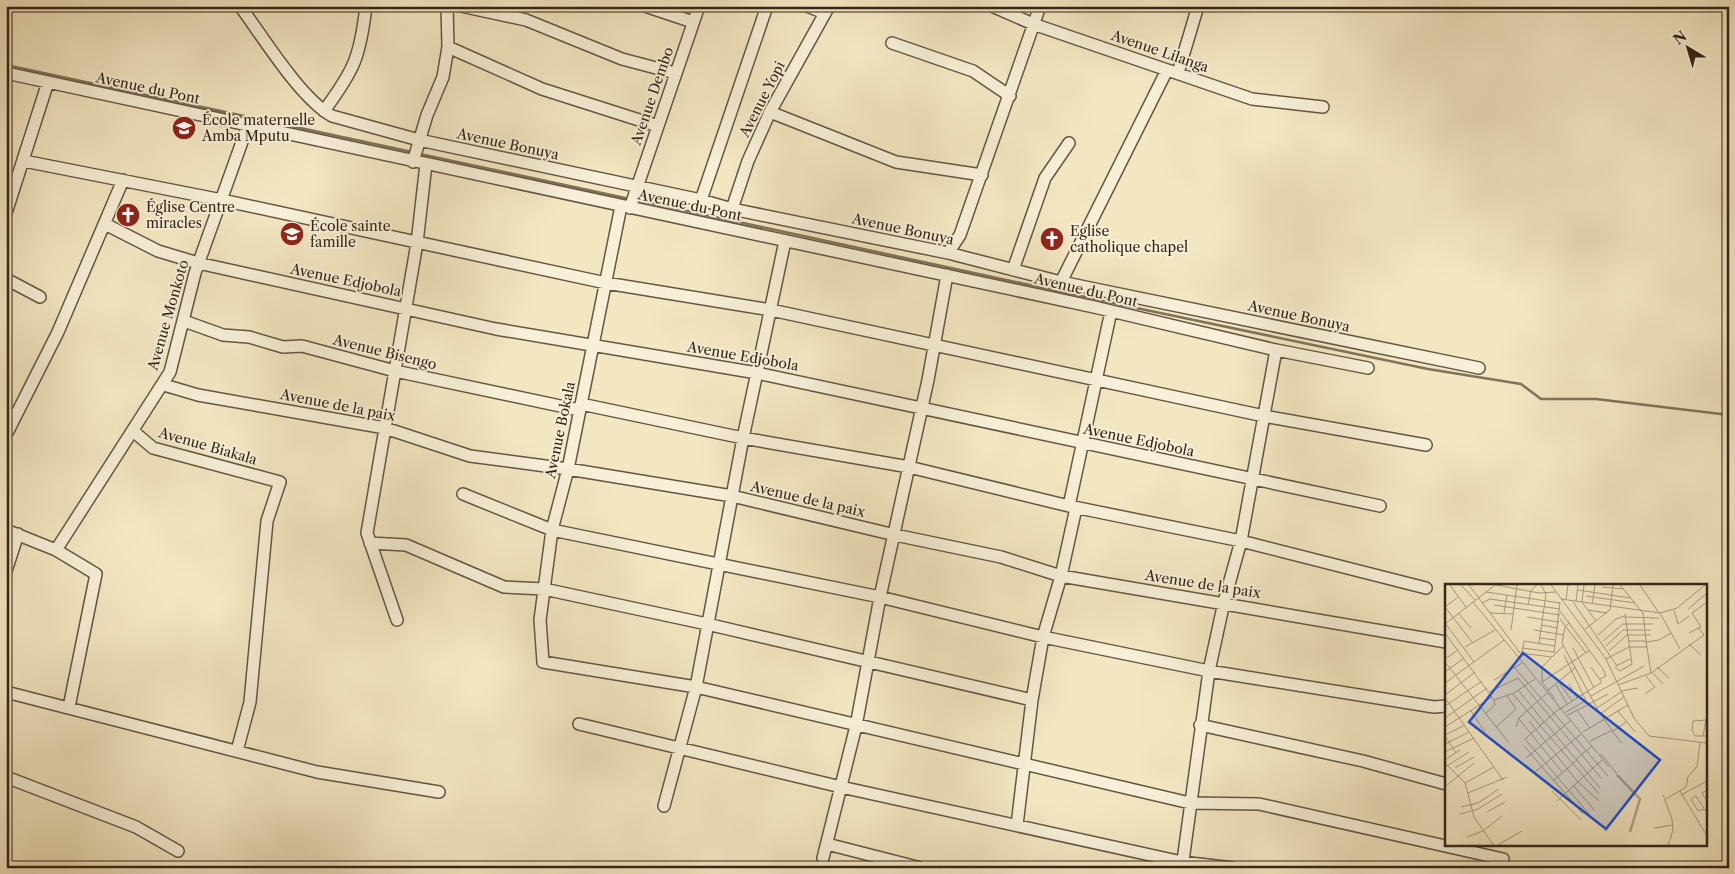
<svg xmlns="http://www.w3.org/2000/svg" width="1735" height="874" font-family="'Libre Caslon Text',serif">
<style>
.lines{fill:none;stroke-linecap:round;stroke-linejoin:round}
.stream{stroke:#80725b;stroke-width:2.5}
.minor-casing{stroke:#645642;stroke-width:14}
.minor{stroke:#f7efd7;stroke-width:11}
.labels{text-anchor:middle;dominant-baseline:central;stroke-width:4;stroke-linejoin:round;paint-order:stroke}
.street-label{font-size:14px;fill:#342518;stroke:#f7efd7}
.poi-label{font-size:14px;fill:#342518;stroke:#f7efd7;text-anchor:start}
.inset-river{fill:none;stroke:#b2a588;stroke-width:2.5}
.inset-road{fill:none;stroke:#a7997e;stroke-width:1}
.view{fill:#1d4ed8;fill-opacity:0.15;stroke:#1d4ed8;stroke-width:2.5}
.inset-edge{fill:none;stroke:#342518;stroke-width:2.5}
</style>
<rect width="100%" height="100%" fill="#f3e7c2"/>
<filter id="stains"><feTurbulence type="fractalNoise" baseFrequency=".004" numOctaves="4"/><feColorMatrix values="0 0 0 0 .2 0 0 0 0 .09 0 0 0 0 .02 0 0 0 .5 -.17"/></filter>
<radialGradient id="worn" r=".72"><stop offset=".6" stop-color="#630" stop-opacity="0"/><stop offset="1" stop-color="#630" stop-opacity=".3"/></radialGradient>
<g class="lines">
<path class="stream" d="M6,65L412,152
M420,154L630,199
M637,200L1122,305L1428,369L1521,384L1541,399H1596L1729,415"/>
<g class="minor-casing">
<path id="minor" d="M240,6C263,37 300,98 332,116L419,140L701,200L732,209L948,253L1061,282L1479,368
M461,6L526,20L622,59L675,73
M645,6L693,22
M807,6L825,13
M992,6L1033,24L1252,99L1323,107
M892,43L973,71L1010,96
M448,47L542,89L658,126
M6,73L1094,307L1276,350L1368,368
M1178,73L1198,6
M324,111C354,70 360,58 366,6
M770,112L896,162L982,175
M24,161L222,200L606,283L771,310L1264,416L1426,445
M413,162L427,115L443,77L448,47L447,6
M701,200L767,6
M621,206L568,469L552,530L540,620L543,662L696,687L1190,803L1259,804L1503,859
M630,208L699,6
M732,209L748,161L770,112L829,6
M6,213L48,82
M105,224L158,251L198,263L496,329L757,373L1380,506
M948,253L960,235L1040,6
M1013,270L1045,178L1069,143
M6,279L40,297
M1061,282L1167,70
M184,321L223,335L249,337L283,347L302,346L395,371L579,410
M164,385L198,395L385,428L470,456L568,469L732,496L895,535L1001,557L1061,576L1446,642
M581,404L743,438L909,467L1069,506L1241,541L1426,588
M133,431L153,448L280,482L267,521L250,702L237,751
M6,435L58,332L123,180
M463,494L552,530L880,597L1043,637L1209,671L1434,707L1446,706
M1069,506L1111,311
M6,530L56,550L96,574L69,707
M370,543L406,545L504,587L544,589L707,624L1032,700
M56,550L170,372L195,273L248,125
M6,571L18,534
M397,620L367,533L417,243L426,164
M6,692L317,772L439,792
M579,724L841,787L1182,862L1233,868
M1200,725L1363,761L1446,784
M6,777L136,827L178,851
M664,806L696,687L743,438L785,241
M1017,825L1032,700L1043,637L1061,576L1076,508
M827,844L921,868
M823,858L856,726L880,597L928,380L947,275
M1182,868L1209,671L1224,602L1241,541L1276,350"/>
</g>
<use href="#minor" class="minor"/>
</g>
<defs>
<g id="school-disc" transform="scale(1.25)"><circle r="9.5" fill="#8f2418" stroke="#f7efd7"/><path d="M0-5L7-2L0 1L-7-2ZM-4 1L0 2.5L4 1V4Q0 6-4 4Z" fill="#fff"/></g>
<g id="church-disc" transform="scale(1.25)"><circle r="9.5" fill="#8f2418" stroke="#f7efd7"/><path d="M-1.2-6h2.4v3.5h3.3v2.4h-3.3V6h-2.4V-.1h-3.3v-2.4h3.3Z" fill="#fff"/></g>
</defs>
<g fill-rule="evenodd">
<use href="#school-disc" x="184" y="128"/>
<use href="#church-disc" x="128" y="215"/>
<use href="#school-disc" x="292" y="234"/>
<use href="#church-disc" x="1052" y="239"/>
</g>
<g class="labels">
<g class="street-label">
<text transform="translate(1160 51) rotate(19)">Avenue Lilanga</text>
<text transform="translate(148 88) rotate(12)">Avenue du Pont</text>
<text transform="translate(652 96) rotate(-71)">Avenue Dembo</text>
<text transform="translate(762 99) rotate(-63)">Avenue Yopi</text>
<text transform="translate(508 144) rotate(12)">Avenue Bonuya</text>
<text transform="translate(690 205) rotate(12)">Avenue du Pont</text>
<text transform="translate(903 229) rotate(12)">Avenue Bonuya</text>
<text transform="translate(346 280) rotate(12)">Avenue Edjobola</text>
<text transform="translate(1086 290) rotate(13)">Avenue du Pont</text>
<text transform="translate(168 315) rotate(-74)">Avenue Monkoto</text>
<text transform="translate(1299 316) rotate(12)">Avenue Bonuya</text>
<text transform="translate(385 352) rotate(14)">Avenue Bisengo</text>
<text transform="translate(743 356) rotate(10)">Avenue Edjobola</text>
<text transform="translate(338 405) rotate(11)">Avenue de la paix</text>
<text transform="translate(560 430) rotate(-78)">Avenue Bokala</text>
<text transform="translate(1139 440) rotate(12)">Avenue Edjobola</text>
<text transform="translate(208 446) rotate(16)">Avenue Biakala</text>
<text transform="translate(808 499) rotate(13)">Avenue de la paix</text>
<text transform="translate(1203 584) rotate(9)">Avenue de la paix</text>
</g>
<g class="poi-label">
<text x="202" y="120">École maternelle<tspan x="202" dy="16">Amba Mputu</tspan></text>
<text x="146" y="207">Église Centre<tspan x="146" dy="16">miracles</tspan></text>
<text x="310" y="226">École sainte<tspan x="310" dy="16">famille</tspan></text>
<text x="1070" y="231">Eglise<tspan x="1070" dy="16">catholique chapel</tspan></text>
</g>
</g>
<g transform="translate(1445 584)">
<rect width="262" height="262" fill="#f3e7c2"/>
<path class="inset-river" d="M172,191L195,215L185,248"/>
<path class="inset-road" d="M5,1L21,23M16,1L30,16M24,1L75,69L107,73M51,1L94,9L111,8M106,1L161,75L189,134L204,152L262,159M139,1L137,18L151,37M175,1L198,29L201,57H183M195,1L214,29M157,3L179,5M133,6L185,14M41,8L115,19M141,12L190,19M13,13L0,23L27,58M116,15L215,29L232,24L260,1M121,16L123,1M28,18L164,183M128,18L172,82M131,18L133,1M37,19L45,15L115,25M147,20L150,1M49,21L115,31M83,21L86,6L92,1M243,25L262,9M143,26L162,29M229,26L233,40L244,32M115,27L158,85L161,92L155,95M13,29L26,44M45,29L68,30M59,29L62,11M215,29L235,65M247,29L262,18M82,33L114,38M180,33L214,34M115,35L141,69M0,39L29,78M124,39L120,43L117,59L154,128L176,159M0,40L50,1M96,41L113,44M140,45L165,26L168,1M66,46L72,1M89,46L119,51M0,49L49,116L50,121L40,130M244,49L256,43L247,29M153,51L171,35L180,32M95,54L111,56M158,57L178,40H208M201,57L206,89M201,58L214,56L226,49M94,59L101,10L96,1M244,60L256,71M161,62L178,46H206M20,63L50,46M77,64L109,68M128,64L149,104M164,67L182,51H206M77,69L79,57L110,62M109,69L115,18M119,71L143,121M0,75L13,66M161,75L184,63H202M0,78L64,159M171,82L185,75M146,83L156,97M170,83L175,87L187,80L180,30M212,83L224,94M70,84L163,192M0,88L19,74M207,88L218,100M73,94L156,194M49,96L77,79M113,97L127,117M97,98L110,115M97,98L145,66M97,98V83L118,62M0,99L59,56M124,100L132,114M111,101L122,120M173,101L206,89L259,51L254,44M73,106L99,138M102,107L130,84M176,107L193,104M44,108L73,94M68,110L154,210M200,110L210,103L201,92M0,111L30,88M146,112L199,82M0,114L58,196M49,116L69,109L90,95M0,122L37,97M115,124L80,155L144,230M152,124L176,108M115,125L157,98M132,126L145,144M26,127L40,148M173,127L190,148M121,128L140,117M155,130L179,113M262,130L261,136L248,137L247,146L250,152H262M123,131L163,110M0,134L42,104M74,135L117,188M84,137L132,197L154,217M99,137L155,204M0,143L47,113M51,143L71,125L62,112M71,143L74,134L102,109M138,148L183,121M167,148L181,138M0,151L20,141M0,152L11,169M258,152L261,136M145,157L166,147M0,160L24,148M79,162L138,230M0,168L29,154M156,170L172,190M81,174L125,137M131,175L147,162M0,176L15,166M0,179L20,199L29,233L49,262M0,183L24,168M10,184L29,173M90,188L136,150M108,197L132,176M20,199L49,183M128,201L150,227M1,202L29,179M262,206L257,209L262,217M107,207L136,236M235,207L262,252M23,209L62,193M218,211L227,235L228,246L223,262M236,211L262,197M221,215L241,203L243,193L252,182L255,159M112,217L157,176M16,223L33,219L54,205M259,225L253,227L246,215L251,212L262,229M42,228L60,218M15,230L33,225L57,210M209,244L228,241M22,253L38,247L57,232M51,262L77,247"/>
<path class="view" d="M78,69L215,176L161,245L24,138Z"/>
<rect width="262" height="262" class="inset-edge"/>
</g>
<rect width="1735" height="874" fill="none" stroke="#f3e7c2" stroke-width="25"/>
<rect x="8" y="8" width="1720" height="859" fill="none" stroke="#342518" stroke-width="2.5"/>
<rect x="12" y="12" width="1710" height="849" fill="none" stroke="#342518"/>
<g transform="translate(1688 48) rotate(322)" stroke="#f7efd7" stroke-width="4" paint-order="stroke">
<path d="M0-4L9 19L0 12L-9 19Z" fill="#342518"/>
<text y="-8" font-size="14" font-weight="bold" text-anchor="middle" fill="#342518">N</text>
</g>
<rect width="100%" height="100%" filter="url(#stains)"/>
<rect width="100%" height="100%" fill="url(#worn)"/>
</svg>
